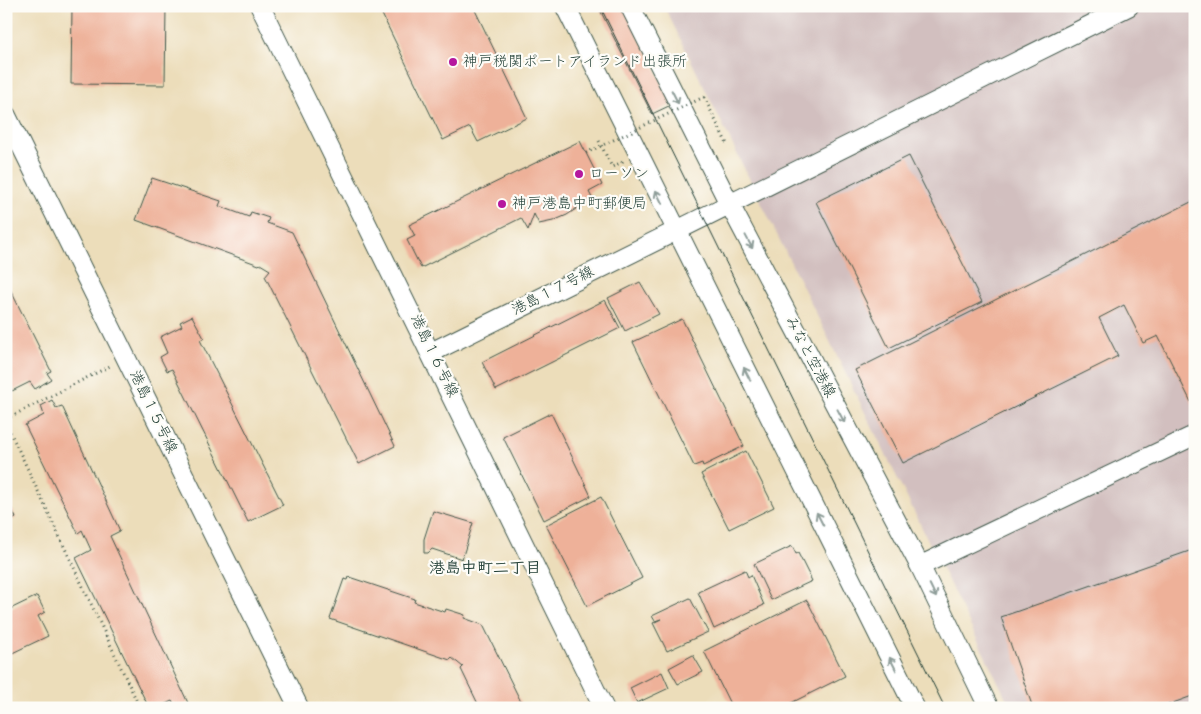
<svg xmlns="http://www.w3.org/2000/svg" width="1201" height="714" font-family="Kalam,'Klee One',sans-serif">
<style>
.industrial{fill:#d2bfbf}
.building{fill:#eeb199}
.lines{fill:none;stroke-linecap:round;stroke-linejoin:round}
.minor-casing{stroke:#3e5548;stroke-width:21}
.path{stroke:#3e5548;stroke-width:3;stroke-dasharray:1 4;stroke-linecap:butt}
.minor{stroke:#fff;stroke-width:19}
.tram{stroke:#1f3d34;stroke-width:1}
.path-bridge{stroke:#3e5548;stroke-width:3;stroke-dasharray:1 4;stroke-linecap:butt}
.oneway{stroke:#8f9e9a}
.poi-dot{fill:#b5179e;stroke:#fdfcf7;stroke-width:2}
.labels{text-anchor:middle;dominant-baseline:central;stroke-width:4.5;stroke-linejoin:round;paint-order:stroke}
.poi-label{font-size:15px;fill:#1f3d34;stroke:#fdfcf7;text-anchor:start}
.street-label{font-size:15px;fill:#1f3d34;stroke:#fdfcf7}
.neighbourhood-label{font-size:16px;font-weight:bold;fill:#1f3d34;stroke:#fdfcf7}
</style>
<rect width="100%" height="100%" fill="#fdfcf7"/>
<filter id="ink" filterUnits="userSpaceOnUse"><feTurbulence type="fractalNoise" baseFrequency=".02" numOctaves="2"/><feDisplacementMap in="SourceGraphic" scale="10" xChannelSelector="R" yChannelSelector="G"/><feConvolveMatrix kernelMatrix="1 2 1 2 8 2 1 2 1" color-interpolation-filters="sRGB"/></filter>
<filter id="wash" filterUnits="userSpaceOnUse"><feTurbulence type="fractalNoise" baseFrequency=".0096" numOctaves="4" result="noise"/><feDisplacementMap in="SourceGraphic" scale="20" xChannelSelector="R" yChannelSelector="G"/><feGaussianBlur stdDeviation="1.12" result="paint"/><feColorMatrix in="noise" values="0 0 0 0 0 0 0 0 0 0 0 0 0 0 0 0 0 1.4 0 .05"/><feComposite in="paint" operator="in"/></filter>
<g filter="url(#wash)">
<rect width="100%" height="100%" fill="#ecddba"/>
<path class="industrial" d="M664,6H1195V708H1011Z"/>
<g id="blocks">
<path class="building" d="M72,6H166L165,85L71,84Z
M378,6H473L527,118L478,142L470,127L443,140Z
M598,6H624L673,104L652,114Z
M580,141L602,185L589,192L592,198L567,215L553,221L539,224L534,214L528,230L521,218L421,268L407,240L415,236L409,225Z
M909,156L982,302L889,348L816,202Z
M152,178L221,201L219,206L249,217L251,212L269,218L267,223L292,232L395,446L359,464L265,276L270,270L260,264L259,265L136,220Z
M1195,200V410L1158,336L1143,343L1124,305L1099,318L1118,356L903,463L855,370Z
M6,281L51,371L47,373L51,379L35,389L30,382L12,391L6,380Z
M640,282L659,314L625,331L608,298Z
M605,300L620,328L496,390L482,362Z
M192,316L204,338L200,340L283,505L248,522L172,369L167,371L160,357L167,353L160,337L182,326L180,322Z
M682,319L744,446L703,466L702,463L694,466L633,342Z
M52,400L56,408L62,406L120,531L110,536L188,703L180,708H176L172,701L157,708H149L76,558L91,550L82,530L78,533L25,425L44,415L41,406Z
M551,413L591,496L544,520L503,437Z
M746,451L774,507L729,529L701,474Z
M601,497L642,578L587,606L546,525Z
M6,498L16,518L6,523Z
M433,511L473,523L462,559L432,549L428,553H424V539Z
M792,546L796,554L798,553L812,581L771,600L754,564Z
M1195,549V695L1159,708H1033L1001,617Z
M745,570L748,577L751,575L764,605L714,629L698,592Z
M349,577L415,599L414,602L445,612L446,609L465,615L464,618L483,625L524,708H480L461,669L463,667L452,658L450,660L330,619L344,579L348,580Z
M37,596L45,612L38,616L48,636L6,656V611Z
M690,598L708,632L667,651L653,623L661,619L655,621L652,616Z
M807,600L845,676L781,708H732L704,651Z
M693,655L703,672L678,684L669,668Z
M662,672L669,688L637,703L630,688Z"/>
</g>
</g>
<g filter="url(#ink)">
<use href="#blocks" fill-opacity="0" stroke="#3e5548" stroke-width="1"/>
<g class="lines">
<g class="minor-casing">
<path id="minor" d="M260,6L604,708
M565,6L915,708
M630,6L730,205L920,566L989,708
M6,115L299,708
M432,352L1129,6
M920,566L1195,435"/>
</g>
<path class="path" d="M704,97L727,144
M599,141L612,167L622,162L621,160
M6,419L110,366
M6,423L140,708"/>
<use href="#minor" class="minor"/>
<path class="tram" d="M600,6L945,708"/>
<path class="path-bridge" d="M586,153L704,97"/>
</g>
<defs><path id="oneway-shaft" d="M-6 0H5M1.5-3L5.5 0L1.5 3" fill="none" stroke-width="1.6" stroke-linecap="round" stroke-linejoin="round" transform="scale(1.25)"/></defs>
<g class="oneway">
<use href="#oneway-shaft" transform="translate(675 97) rotate(63)"/>
<use href="#oneway-shaft" transform="translate(659 197) rotate(-116)"/>
<use href="#oneway-shaft" transform="translate(749 242) rotate(62)"/>
<use href="#oneway-shaft" transform="translate(747 374) rotate(-117)"/>
<use href="#oneway-shaft" transform="translate(841 416) rotate(62)"/>
<use href="#oneway-shaft" transform="translate(820 519) rotate(-117)"/>
<use href="#oneway-shaft" transform="translate(933 591) rotate(64)"/>
<use href="#oneway-shaft" transform="translate(893 664) rotate(-117)"/>
</g>
</g>
<g class="poi-dot">
<circle cx="453" cy="62" r="5"/>
<circle cx="579" cy="174" r="5"/>
<circle cx="502" cy="204" r="5"/>
</g>
<g class="labels">
<g class="poi-label">
<text x="463" y="62">神戸税関ポートアイランド出張所</text>
<text x="589" y="174">ローソン</text>
<text x="512" y="204">神戸港島中町郵便局</text>
</g>
<g class="street-label">
<text transform="translate(553 291) rotate(-27)">港島１７号線</text>
<text transform="translate(434 356) rotate(64)">港島１６号線</text>
<text transform="translate(810 357) rotate(62)">みなと空港線</text>
<text transform="translate(153 412) rotate(64)">港島１５号線</text>
</g>
<g class="neighbourhood-label">
<text x="485" y="568">港島中町二丁目</text>
</g>
</g>
<rect width="1201" height="714" fill="none" stroke="#fdfcf7" stroke-width="25"/>
</svg>
